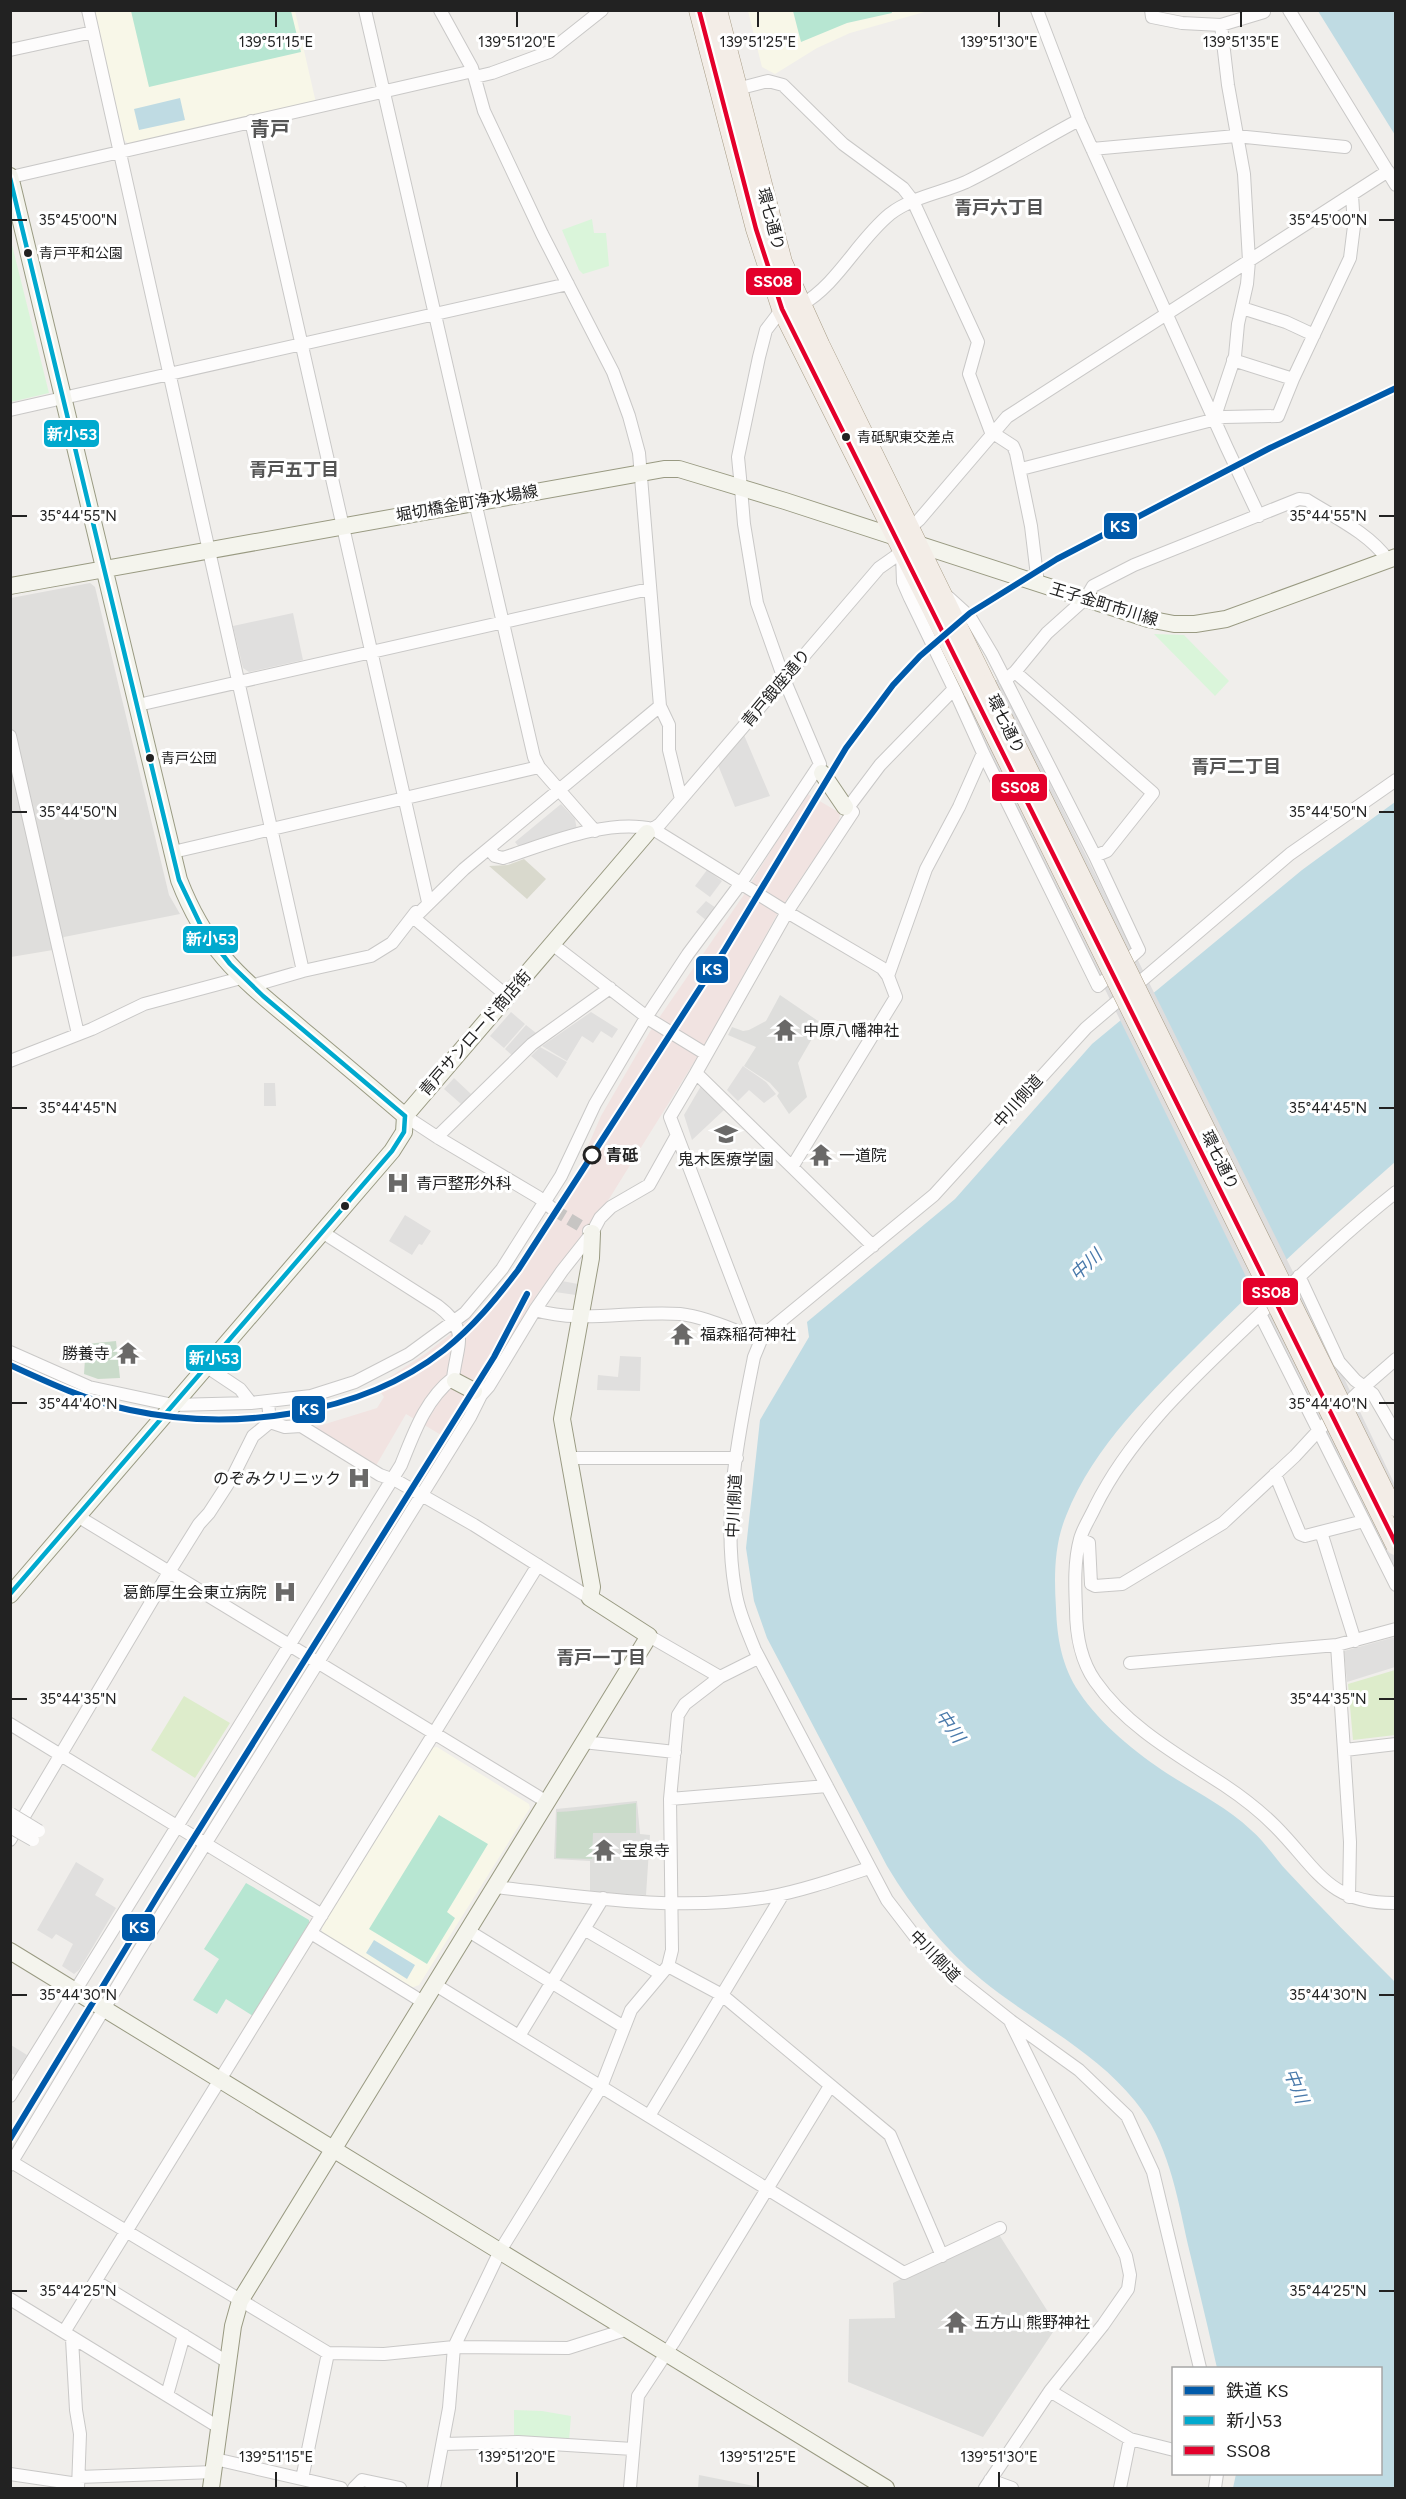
<svg xmlns="http://www.w3.org/2000/svg" width="1406" height="2499" font-family="Figtree,'Noto Sans JP',sans-serif">
<style>
.residential{fill:#dfdedc}
.commercial{fill:#f1e3e1}
.education{fill:#f8f7e8}
.religious{fill:#dededc}
.construction{fill:#d9d9cd}
.grass{fill:#ddeccb}
.cemetery{fill:#cadbca}
.park{fill:#daf5da}
.pitch{fill:#b7e6d2}
.parking{fill:#e0dfde}
.water{fill:#bfdbe3}
.pier{fill:#dedddd}
.lines{fill:none;stroke-linecap:round;stroke-linejoin:round}
.street-tunnel{stroke:#c7c5c3;stroke-width:12;stroke-dasharray:12 6;stroke-linecap:butt}
.street-casing{stroke:#c9c8c7;stroke-width:14}
.secondary-casing{stroke:#999a82;stroke-width:18}
.primary-casing{stroke:#a79c86;stroke-width:21}
.street{stroke:#fdfcfc;stroke-width:12}
.secondary{stroke:#f4f4ed;stroke-width:16}
.primary{stroke:#f3ede7;stroke-width:20}
.street-bridge-casing{stroke:#c9c8c7;stroke-width:14;stroke-linecap:butt}
.primary-bridge-casing{stroke:#a79c86;stroke-width:21;stroke-linecap:butt}
.street-bridge{stroke:#fdfcfc;stroke-width:12}
.primary-bridge{stroke:#f3ede7;stroke-width:20}
.bus-1-casing{stroke:#fff;stroke-width:9}
.bus-2-casing{stroke:#fff;stroke-width:9}
.bus-1{stroke:#00a9ce;stroke-width:4.5}
.bus-2{stroke:#e4002b;stroke-width:4.5}
.rail-1-casing{stroke:#fff;stroke-width:10}
.rail-1{stroke:#005aaa;stroke-width:6}
.ticks{fill:none;stroke:#222;stroke-width:2}
.bus-dot{fill:#222;stroke:#fff;stroke-width:2}
.stop-dot{fill:#fff;stroke:#222;stroke-width:3}
.labels{text-anchor:middle;dominant-baseline:central;stroke-width:6;stroke-linejoin:round;paint-order:stroke}
.bus-label{font-size:14px;fill:#222;stroke:#fff;text-anchor:start}
.street-label{font-size:16px;fill:#222;stroke:#fff}
.poi-label{font-size:16px;fill:#222;stroke:#fff;text-anchor:start}
.stop-label{font-size:16px;font-weight:bold;fill:#222;stroke:#fff;text-anchor:start}
.neighbourhood-label{font-size:18px;font-weight:bold;fill:#555;stroke:#fff}
.water-label{font-size:18px;font-style:italic;fill:#4a7aab;stroke:#fff}
.quarter-label{font-size:20px;font-weight:bold;fill:#555;stroke:#fff}
.ticks-label{font-size:15px;text-anchor:middle;fill:#222;stroke:#fff;stroke-width:6;stroke-linejoin:round;paint-order:stroke}
.line-badge{stroke:#fff;stroke-width:2}
.badge-label{font-size:16px;text-anchor:middle;font-weight:bold;fill:#fff}
</style>
<rect width="100%" height="100%" fill="#f0eeeb"/>
<path class="residential" d="M90,583L95,587L169,895L180,914L64,937L53,950L11,957V598Z"/>
<path class="commercial" d="M806,793L840,813L839,822L779,911L706,1043L609,1199L538,1293L446,1438L406,1414L374,1469L309,1429L377,1408L384,1397L376,1386L428,1352L483,1308L514,1275L571,1185L601,1116L652,1028L743,896Z"/>
<path class="education" d="M93,11H295L316,103L130,145L123,139Z
M748,11H928L850,33L817,48L775,74L762,67Z
M437,1747L529,1804L530,1808L419,1985L411,1988L322,1934V1927L430,1748Z"/>
<path class="religious" d="M780,995L821,1023L798,1063L807,1097L789,1114L777,1096L779,1093L770,1083L744,1066L756,1047L728,1035L732,1027L743,1031L749,1030L766,1021Z
M637,1801L640,1834L650,1835L646,1895L590,1893V1861L554,1859L556,1809Z
M998,2233L1057,2326L983,2437L848,2382L849,2319L895,2318L893,2283Z
M699,2475L764,2488H698Z"/>
<path class="construction" d="M524,859L546,879L527,899L489,866L508,865Z"/>
<path class="grass" d="M1395,1670V1735L1353,1740L1348,1684Z
M184,1696L230,1723L195,1778L151,1750Z"/>
<path class="cemetery" d="M116,1341L120,1378L98,1379L84,1374L86,1344Z
M636,1803V1833H593L592,1859L556,1858L557,1812C584,1811 609,1806 636,1803Z"/>
<path class="park" d="M592,219L594,233H606L609,266L583,274L579,270L562,230Z
M10,237L49,393L11,402H10Z
M1154,634L1184,635L1229,681L1215,696Z
M514,2410L542,2411L571,2416L569,2441L514,2438Z"/>
<path class="pitch" d="M891,10L892,13L847,23L801,42L793,11Z
M131,11H291L301,52L149,87Z
M439,1815L488,1844L447,1912L455,1918L427,1964L369,1929Z
M246,1883L309,1920V1923L253,2016L226,1999L217,2014L193,2000L219,1959L204,1949Z"/>
<path class="parking" d="M293,613L303,660L249,672L243,668L233,626Z
M744,735L770,796L735,807L718,765Z
M561,804L575,819L577,830L519,847L515,842Z
M707,870L722,881L710,897L695,886Z
M706,901L716,908L707,921L696,912Z
M511,1012L525,1024L504,1048L490,1036Z
M591,1012L618,1029L612,1038L601,1031L593,1043L582,1036L567,1061L542,1046Z
M526,1025L536,1033L513,1056L505,1049Z
M540,1047L567,1062L557,1078L531,1056Z
M743,1066L766,1082L776,1094L764,1103L749,1090L738,1101L727,1090Z
M454,1078L471,1094L461,1104L444,1089Z
M264,1083H275L276,1106H264Z
M701,1086L724,1110L692,1140L684,1115Z
M405,1215L431,1231L422,1245L419,1244L412,1255L389,1241Z
M562,1281L578,1284L576,1295L555,1292Z
M620,1356L641,1357L640,1391L597,1390L598,1375L618,1377Z
M1395,1637V1667L1347,1682L1344,1651Z
M76,1862L104,1879L95,1895L116,1908L79,1970L74,1974L62,1966L73,1944L56,1934L52,1939L37,1930Z
M11,2045L27,2055L15,2075L11,2073Z"/>
<path class="water" d="M1318,11H1395V135Z
M180,98L185,120L139,130L134,109Z
M1395,802V1162C1330,1219 1266,1277 1205,1338C1152,1391 1094,1445 1066,1516C1054,1545 1054,1577 1056,1608C1057,1638 1062,1667 1079,1692C1101,1725 1136,1753 1168,1774C1196,1792 1227,1807 1251,1830C1265,1842 1275,1858 1287,1871C1322,1909 1359,1946 1395,1982V2488H1233L1236,2474H1380V2368H1217C1208,2327 1198,2286 1188,2245C1177,2195 1168,2141 1135,2101C1094,2050 1032,2021 982,1980C943,1948 913,1909 887,1866L767,1638L754,1601L746,1548L760,1420L809,1337L807,1322L955,1199L1092,1044L1302,870Z
M374,1940L415,1965L407,1979L366,1953Z"/>
<path class="pier" d="M998,679L1300,1286L1395,1485V1573L1287,1354L1284,1355L1283,1352L962,698Z"/>
<g class="lines">
<path class="street-tunnel" d="M554,1210L589,1231"/>
<g class="street-casing">
<path id="street" d="M88,10L303,971
M365,10L478,502
M440,10L472,68L484,111L542,234L613,372L629,416L639,453L660,706L669,725V750L681,799
M1037,10L1079,120L1227,448L1259,516
M1151,10L1152,17L1182,23L1221,25L1264,12
M1289,10L1396,185
M10,50L93,32
M475,77L492,73L549,52L602,10
M737,89L768,81L783,85L843,144L903,188L913,201L978,342L969,374L992,435
M251,121L428,902
M1092,149L1236,136L1345,147
M11,177L473,71
M801,305C838,284 857,241 890,214C912,197 941,193 966,182C1005,163 1041,140 1079,120
M1242,308L1286,322L1314,335
M1233,360L1293,379
M10,410L568,284
M1214,419L1235,356L1238,324L1247,284L1249,261L1244,174L1228,85L1221,25
M993,433L1013,446L1016,453L1031,526L1038,584
M1021,469L1224,417L1278,416L1293,379L1350,258L1354,226L1352,195
M475,502L534,757L539,767L595,831
M905,532L919,520L1007,417L1388,171
M902,555L903,582L910,598L954,689L983,753L1098,986L1139,950L1095,856L992,654L970,617L948,597
M1015,672L1153,793L1107,851L1095,856
M1005,680L1015,672L1047,633L1086,598L1093,586L1134,565L1299,499L1307,500C1334,517 1369,533 1388,560
M138,705L649,589
M10,736L78,1034
M847,809L880,765L954,689
M648,832L660,824L879,568L906,549
M489,849L495,856L503,858C547,844 607,818 653,829L787,912L882,968L888,976L896,997L792,1167L873,1246
M173,852L539,767
M552,944L652,1021L706,1054
M888,976L926,869L959,807L983,753
M251,986L303,971L371,956L392,943L416,912
M507,996L414,918L464,869L660,706
M10,1061L92,1029L144,1004L241,978
M696,1073L670,1117L751,1329L761,1340
M405,1116L437,1137L538,1197L554,1210
M437,1137L532,1044L610,988
M792,1167L696,1073L787,912L853,812L845,807
M1396,1192C1348,1230 1305,1271 1261,1313C1200,1372 1133,1430 1095,1507C1090,1518 1083,1528 1080,1539C1074,1561 1075,1586 1076,1609C1076,1633 1081,1661 1095,1681C1127,1727 1178,1755 1224,1785C1242,1797 1259,1810 1275,1826C1317,1868 1327,1904 1396,1903
M589,1231L592,1233L600,1218L611,1207L649,1185L677,1135
M1299,1276L1339,1362L1355,1380L1373,1394L1396,1434
M535,1310C582,1324 632,1310 680,1314C707,1317 734,1331 760,1339
M1260,1314L1396,1585
M10,1352L89,1387L173,1405L251,1403L311,1396L355,1382L409,1354L465,1313L502,1269L561,1176L595,1104L647,1016L688,954L741,883L820,764L784,679L757,603L744,524L741,488L738,457L759,357L766,330L782,309
M207,1367L240,1389L251,1403
M270,1422L285,1427L301,1426L380,1475L397,1481L474,1525L590,1598
M568,1458H737
M1275,1474L1300,1534L1305,1536L1364,1521
M79,1517L547,1802
M1321,1532L1355,1641
M1080,1539L1089,1543L1091,1584L1095,1586L1122,1584L1223,1523L1295,1456L1319,1430L1365,1386L1396,1359
M649,1636L720,1677L758,1658
M1130,1663L1337,1645
M10,1724L322,1915
M583,1742L675,1752
M1345,1750L1396,1744
M670,1799L827,1786
M10,1840L169,1572L199,1524L209,1513L233,1476L253,1436L270,1422L268,1402
M495,1887C584,1897 678,1912 768,1897C801,1891 836,1879 869,1868
M1349,1897L1350,1842L1337,1645L1396,1629
M584,1929L661,1974
M467,1930L624,2027
M311,1933L423,2002
M668,1966L722,1995L890,2135L942,2256
M434,1984L904,2273L1000,2228
M519,2036L603,1898
M10,2096L401,1465C414,1433 425,1400 453,1378C457,1344 470,1330 438,1306L322,1232
M649,2116L783,1894
M10,2161L328,2353L384,2354L454,2347L568,2348L628,2329
M10,2165L137,1954L470,1417L481,1395L489,1386L535,1310L562,1271L592,1233
M97,2282L229,2363
M10,2299L220,2428
M64,2332L538,1565
M72,2339L76,2410L80,2434L78,2488
M1200,2368L1153,2172L1127,2116L1079,2070L1011,2021L954,1976L917,1939L887,1900L755,1650C747,1630 738,1610 735,1589C722,1513 739,1431 754,1357L761,1340L771,1329L934,1195L1086,1028L1290,854L1396,780
M1050,2391L1130,2439L1174,2450
M167,2395L184,2335
M443,2444L518,2442L633,2449
M215,2459L341,2488
M10,2474L78,2484
M79,2477L214,2472
M302,2479L328,2353
M990,2480L1012,2488
M354,2488L362,2480L400,2488
M434,2488L449,2408L454,2347L500,2251L601,2087L631,2010L668,1966L672,1950L670,1799L678,1715L685,1704L720,1677
M630,2488L638,2396L673,2343L830,2086
M985,2488L1050,2391L1103,2325L1128,2289L1130,2275L1126,2256L1011,2023
M1120,2488L1130,2439
M1215,2488L1217,2474"/>
</g>
<g class="secondary-casing">
<path id="secondary" d="M10,176L179,880C208,955 244,980 303,1030C337,1058 371,1087 405,1116
M10,586L664,469H679L785,501L1148,619L1174,624H1195L1226,619L1396,557
M822,773L845,807
M455,1381L474,1391
M10,1595L392,1151L404,1132L405,1116L647,833
M10,1951L886,2488
M211,2488L233,2326L240,2301L649,1636L590,1598L592,1587L562,1419L591,1258L592,1233"/>
</g>
<g class="primary-casing">
<path id="primary" d="M699,10L756,229L782,309L974,692
M717,10L782,262L820,346L986,685"/>
</g>
<use href="#street" class="street"/>
<use href="#secondary" class="secondary"/>
<use href="#primary" class="primary"/>
<g class="street-bridge-casing">
<path id="street-bridge" d="M11,1814L39,1831
M10,1827L33,1840"/>
</g>
<g class="primary-bridge-casing">
<path id="primary-bridge" d="M986,685L1391,1506
M974,692L1396,1545"/>
</g>
<use href="#street-bridge" class="street-bridge"/>
<use href="#primary-bridge" class="primary-bridge"/>
<g class="bus-1-casing">
<path id="bus-1" d="M10,178L179,880L202,928L230,964L263,996L405,1116
M10,1594L392,1151L404,1132L405,1116"/>
</g>
<g class="bus-2-casing">
<path id="bus-2" d="M699,10L756,229L782,309L1396,1544"/>
</g>
<use href="#bus-1" class="bus-1"/>
<use href="#bus-2" class="bus-2"/>
<g class="rail-1-casing">
<path id="rail-1" d="M10,1365C49,1383 88,1401 130,1410C232,1432 360,1416 444,1350C473,1327 496,1299 518,1270L724,951L846,748L893,685L920,656L970,613L1057,559L1270,448L1396,388
M10,2139L160,1892L494,1357L527,1294"/>
</g>
<use href="#rail-1" class="rail-1"/>
</g>
<path class="ticks" d="M276,12V27M517,12V27M758,12V27M999,12V27M1241,12V27M12,220H27M1379,220H1394M12,516H27M1379,516H1394M12,812H27M1379,812H1394M12,1108H27M1379,1108H1394M12,1403H27M1379,1403H1394M12,1699H27M1379,1699H1394M12,1995H27M1379,1995H1394M12,2291H27M1379,2291H1394M276,2472V2487M517,2472V2487M758,2472V2487M999,2472V2487"/>
<defs>
<g id="temple-bare" transform="scale(1.8)"><path d="M0-6L5-2H3V0L6.5 2.5H4V6H1.5V3h-3V6H-4V2.5H-6.5L-3 0V-2H-5Z" fill="#6a6968" stroke="#fff" stroke-width="2.5" paint-order="stroke"/></g>
<g id="university-bare" transform="scale(1.8)"><path d="M0-5L7-2L0 1L-7-2ZM-4 1L0 2.5L4 1V4Q0 6-4 4Z" fill="#6a6968" stroke="#fff" stroke-width="2.5" paint-order="stroke"/></g>
<g id="hospital-bare" transform="scale(1.8)"><path d="M-5-5h3v3.5h4V-5h3V5h-3V1.5h-4V5h-3Z" fill="#6a6968" stroke="#fff" stroke-width="2.5" paint-order="stroke"/></g>
</defs>
<g fill-rule="evenodd">
<use href="#temple-bare" x="785" y="1030"/>
<use href="#university-bare" x="726" y="1134"/>
<use href="#temple-bare" x="821" y="1155"/>
<use href="#hospital-bare" x="398" y="1183"/>
<use href="#temple-bare" x="682" y="1334"/>
<use href="#temple-bare" x="128" y="1353"/>
<use href="#hospital-bare" x="359" y="1478"/>
<use href="#hospital-bare" x="285" y="1592"/>
<use href="#temple-bare" x="604" y="1850"/>
<use href="#temple-bare" x="956" y="2322"/>
</g>
<g class="bus-dot">
<circle cx="28" cy="253" r="5"/>
<circle cx="846" cy="437" r="5"/>
<circle cx="150" cy="758" r="5"/>
<circle cx="345" cy="1206" r="5"/>
</g>
<circle class="stop-dot" cx="592" cy="1155" r="8"/>
<g class="labels">
<g class="bus-label">
<text x="39" y="253">青戸平和公園</text>
<text x="857" y="437">青砥駅東交差点</text>
<text x="161" y="758">青戸公団</text>
</g>
<g class="street-label">
<text transform="translate(771 219) rotate(75)">環七通り</text>
<text transform="translate(467 503) rotate(-10)">堀切橋金町浄水場線</text>
<text transform="translate(1104 604) rotate(17)">王子金町市川線</text>
<text transform="translate(776 688) rotate(-50)">青戸銀座通り</text>
<text transform="translate(1006 724) rotate(64)">環七通り</text>
<text transform="translate(475 1033) rotate(-49)">青戸サンロード商店街</text>
<text transform="translate(1018 1101) rotate(-48)">中川側道</text>
<text transform="translate(1220 1160) rotate(64)">環七通り</text>
<text transform="translate(734 1506) rotate(-87)">中川側道</text>
<text transform="translate(935 1956) rotate(46)">中川側道</text>
</g>
<g class="poi-label">
<text x="803" y="1030">中原八幡神社</text>
<text x="839" y="1155">一道院</text>
<text x="726" y="1159" text-anchor="middle">鬼木医療学園</text>
<text x="416" y="1183">青戸整形外科</text>
<text x="700" y="1334">福森稲荷神社</text>
<text x="110" y="1353" text-anchor="end">勝養寺</text>
<text x="341" y="1478" text-anchor="end">のぞみクリニック</text>
<text x="267" y="1592" text-anchor="end">葛飾厚生会東立病院</text>
<text x="622" y="1850">宝泉寺</text>
<text x="974" y="2322">五方山 熊野神社</text>
</g>
<g class="stop-label">
<text x="606" y="1155">青砥</text>
</g>
<g class="neighbourhood-label">
<text x="999" y="208">青戸六丁目</text>
<text x="294" y="470">青戸五丁目</text>
<text x="1236" y="767">青戸二丁目</text>
<text x="601" y="1658">青戸一丁目</text>
</g>
<g class="water-label">
<text transform="translate(1086 1265) rotate(-43)">中川</text>
<text transform="translate(950 1726) rotate(55)">中川</text>
<text transform="translate(1296 2086) rotate(68)">中川</text>
</g>
<g class="quarter-label">
<text x="270" y="129">青戸</text>
</g>
</g>
<g class="ticks-label">
<text x="276" y="47">139°51'15"E</text>
<text x="517" y="47">139°51'20"E</text>
<text x="758" y="47">139°51'25"E</text>
<text x="999" y="47">139°51'30"E</text>
<text x="1241" y="47">139°51'35"E</text>
<text x="78" y="225">35°45'00"N</text>
<text x="1328" y="225">35°45'00"N</text>
<text x="78" y="521">35°44'55"N</text>
<text x="1328" y="521">35°44'55"N</text>
<text x="78" y="817">35°44'50"N</text>
<text x="1328" y="817">35°44'50"N</text>
<text x="78" y="1113">35°44'45"N</text>
<text x="1328" y="1113">35°44'45"N</text>
<text x="78" y="1409">35°44'40"N</text>
<text x="1328" y="1409">35°44'40"N</text>
<text x="78" y="1704">35°44'35"N</text>
<text x="1328" y="1704">35°44'35"N</text>
<text x="78" y="2000">35°44'30"N</text>
<text x="1328" y="2000">35°44'30"N</text>
<text x="78" y="2296">35°44'25"N</text>
<text x="1328" y="2296">35°44'25"N</text>
<text x="276" y="2462">139°51'15"E</text>
<text x="517" y="2462">139°51'20"E</text>
<text x="758" y="2462">139°51'25"E</text>
<text x="999" y="2462">139°51'30"E</text>
</g>
<g class="line-badge">
<rect x="745" y="267" width="57" height="29" rx="6" fill="#e4002b"/>
<rect x="43" y="419" width="57" height="29" rx="6" fill="#00a9ce"/>
<rect x="1103" y="512" width="35" height="28" rx="6" fill="#005aaa"/>
<rect x="991" y="773" width="57" height="29" rx="6" fill="#e4002b"/>
<rect x="182" y="925" width="57" height="29" rx="6" fill="#00a9ce"/>
<rect x="695" y="955" width="34" height="29" rx="6" fill="#005aaa"/>
<rect x="1242" y="1277" width="57" height="29" rx="6" fill="#e4002b"/>
<rect x="185" y="1344" width="57" height="28" rx="6" fill="#00a9ce"/>
<rect x="291" y="1395" width="35" height="29" rx="6" fill="#005aaa"/>
<rect x="121" y="1913" width="35" height="29" rx="6" fill="#005aaa"/>
</g>
<g class="badge-label">
<text x="773" y="287">SS08</text>
<text x="72" y="440">新小53</text>
<text x="1120" y="532">KS</text>
<text x="1020" y="793">SS08</text>
<text x="211" y="945">新小53</text>
<text x="712" y="975">KS</text>
<text x="1271" y="1298">SS08</text>
<text x="214" y="1364">新小53</text>
<text x="309" y="1415">KS</text>
<text x="139" y="1933">KS</text>
</g>
<rect width="1406" height="2499" fill="none" stroke="#222222" stroke-width="24"/>
<rect x="1172" y="2367" width="210" height="108" fill="#ffffff" stroke="#a7a7a7" stroke-width="1.5"/>
<rect x="1184" y="2386" width="30" height="9" fill="#005aaa" stroke="#a7a7a7" stroke-width="1.5"/>
<text x="1226" y="2397" font-size="18" fill="#222222">鉄道 KS</text>
<rect x="1184" y="2416" width="30" height="9" fill="#00a9ce" stroke="#a7a7a7" stroke-width="1.5"/>
<text x="1226" y="2427" font-size="18" fill="#222222">新小53</text>
<rect x="1184" y="2446" width="30" height="9" fill="#e4002b" stroke="#a7a7a7" stroke-width="1.5"/>
<text x="1226" y="2457" font-size="18" fill="#222222">SS08</text>
</svg>
